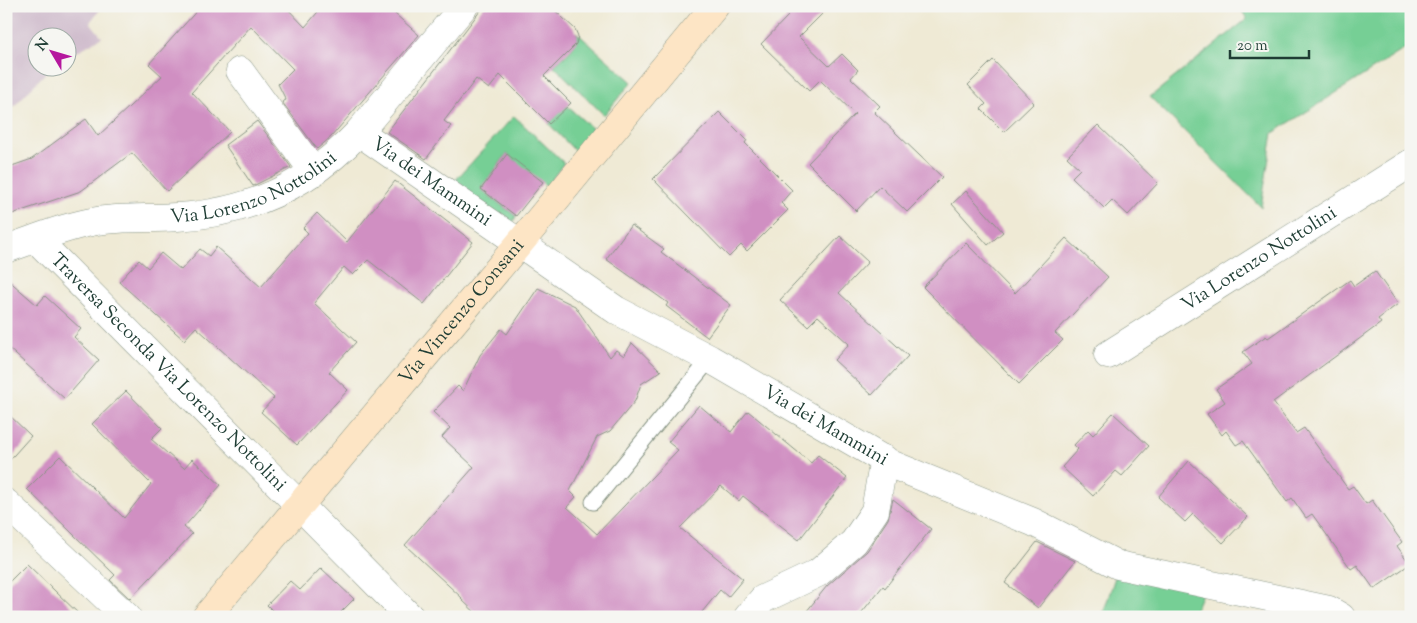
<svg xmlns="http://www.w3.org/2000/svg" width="1417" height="623" font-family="'Sorts Mill Goudy',serif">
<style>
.industrial{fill:#d0bdcd}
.green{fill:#76cf95;stroke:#4a8664}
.building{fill:#d08fc2}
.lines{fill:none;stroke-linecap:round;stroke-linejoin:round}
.lane-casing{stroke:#879484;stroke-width:17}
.street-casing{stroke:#879484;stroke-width:29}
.secondary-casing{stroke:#879484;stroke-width:29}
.lane{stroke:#fff;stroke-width:15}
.street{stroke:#fff;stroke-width:28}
.secondary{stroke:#fde5c5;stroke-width:28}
.labels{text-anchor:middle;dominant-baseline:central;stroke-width:5;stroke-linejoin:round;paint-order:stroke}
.street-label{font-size:19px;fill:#1f3d34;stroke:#f6f6f2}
</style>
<rect width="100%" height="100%" fill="#f6f6f2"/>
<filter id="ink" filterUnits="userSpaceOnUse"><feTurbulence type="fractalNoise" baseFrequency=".02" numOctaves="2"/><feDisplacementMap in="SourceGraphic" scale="10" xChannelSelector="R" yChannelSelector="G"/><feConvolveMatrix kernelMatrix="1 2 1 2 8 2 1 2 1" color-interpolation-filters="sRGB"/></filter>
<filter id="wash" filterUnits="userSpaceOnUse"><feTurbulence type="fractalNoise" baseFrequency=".0096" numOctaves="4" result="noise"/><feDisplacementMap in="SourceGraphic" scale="20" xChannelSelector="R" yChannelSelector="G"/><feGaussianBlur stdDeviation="1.12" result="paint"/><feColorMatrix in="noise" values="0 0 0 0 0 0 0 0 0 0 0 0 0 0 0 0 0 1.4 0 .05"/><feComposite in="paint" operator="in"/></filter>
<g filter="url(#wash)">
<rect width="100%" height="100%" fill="#efead5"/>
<path class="industrial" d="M6,6H103L90,22L102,37L68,57V38H38V68H50L6,115Z"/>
<path class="green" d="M1239,6H1411V45L1273,133L1261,207L1150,97L1247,19Z
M576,32L632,82L604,115L554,66C563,57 582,45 576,32Z
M567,106L593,129L575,151L549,124Z
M514,116L564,163L547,186L507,154L481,189L516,216L510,228L451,185Z
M1117,571L1203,591L1192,617H1102Z"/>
<g id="blocks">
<path class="building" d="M201,6H285L305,27L323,6H386L419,35L331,137L317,149L282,102L286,100L278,84L293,69L251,26L192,92L230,132L167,191L132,153L81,191L6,216V168L32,159L86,119L98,136L162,76L149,64Z
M484,6H550L575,29L578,36L576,44L544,76L571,103L549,124L500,75L489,89L476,79L444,121L451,126L426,159L387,132Z
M778,6H830L799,37L829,66L842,54L858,70L851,78L880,106L874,112L942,177L907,212L880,186L856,211L808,163L855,114L820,80L809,91L761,44L788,16Z
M993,60L1034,103L1004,132L981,109L986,104L968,85Z
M719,112L747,140L745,143L792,190L781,203L788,210L747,251L741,245L729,257L653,179Z
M257,121L291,167L253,186L225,145Z
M1098,125L1158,183L1128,215L1112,200L1104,208L1072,177L1080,169L1067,157Z
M507,154L543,182L516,216L481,189Z
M395,181L473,242L424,304L368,260L353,275L344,267L314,303L356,342L329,372L348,390L297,445L261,412L274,398L196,327L184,340L119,282L139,260L148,268L161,253L181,270L200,249L209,256L216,247L261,287L308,233L303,228L317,213L347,242Z
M966,191L1003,232L988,245L952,204Z
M631,225L664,249L661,252L731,305L707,337L666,306L668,303L606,259Z
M840,236L868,262L839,293L908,356L872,395L834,360L849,344L818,316L808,326L780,300Z
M1066,238L1108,277L1055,333L1063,340L1019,384L923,287L966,243L1015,293Z
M1375,271L1398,304L1378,319L1381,323L1273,402L1296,433L1304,428L1348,489L1353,486L1366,504L1372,500L1402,542L1397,546L1410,564L1374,589L1357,565L1351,569L1312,514L1306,518L1292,498L1287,502L1243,441L1236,445L1226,431L1222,435L1207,414L1225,402L1216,389L1252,364L1243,352L1266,336L1268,338L1350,280L1354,286Z
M6,278L37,305L45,296L81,329L74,337L99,360L65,399L6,346Z
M538,288L575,306L610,357L616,350L624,356L632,343L661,371L641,384L635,401L610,431L597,437L570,491L576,497L567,507L597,534L678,450L668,442L699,405L731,432L748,411L811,463L818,455L847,478L799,540L743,496L739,501L721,486L680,528L743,579L728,597L720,590L698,617H480L461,599L462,598L405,545L474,467L442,437L450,428L433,412L458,386L463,391L480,355L501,329L507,334Z
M126,391L162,428L151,439L184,468L192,459L221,485L184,527L192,534L130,599L110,580L115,575L27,489L60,456L124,518L151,484L92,424Z
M6,412L31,436L6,464Z
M1113,413L1149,446L1122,476L1116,471L1093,496L1062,467L1078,449L1074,445L1088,430L1093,435Z
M1189,461L1248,517L1223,543L1193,514L1185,522L1158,497Z
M893,499L931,529L885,588L883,586L858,617H802L827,586L867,551L888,519Z
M1037,542L1075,561L1038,608L1005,583Z
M27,564L82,617H6V585Z
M321,568L354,599L336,617H279L267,605L290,581L300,590Z"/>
</g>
</g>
<g filter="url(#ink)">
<use href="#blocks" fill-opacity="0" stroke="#879484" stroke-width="1"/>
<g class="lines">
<g class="lane-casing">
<path id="lane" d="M593,502L710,359"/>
</g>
<g class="street-casing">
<g id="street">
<path d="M240,71L314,172"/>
<path id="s1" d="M359,132L616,310L710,359L893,465L1033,522L1118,565L1329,610L1341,617"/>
<path id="s2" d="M36,239L410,617"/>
<path id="s3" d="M6,249C36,239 66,226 97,221C123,217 151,219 177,217C250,213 309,185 359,132L464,6"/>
<path id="s4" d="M1108,355L1411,163"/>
<path d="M6,503L127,617"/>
<path d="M748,617L763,599L818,573L854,542L875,511L884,459"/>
</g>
</g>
<g class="secondary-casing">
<g id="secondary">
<path id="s5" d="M206,617L519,244L715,6"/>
</g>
</g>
<use href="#lane" class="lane"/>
<use href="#street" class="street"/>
<use href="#secondary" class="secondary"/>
</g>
</g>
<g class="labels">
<g class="street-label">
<text stroke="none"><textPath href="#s1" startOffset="88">Via dei Mammini</textPath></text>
<text stroke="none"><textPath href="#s3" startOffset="258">Via Lorenzo Nottolini</textPath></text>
<text stroke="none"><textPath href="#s4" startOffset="179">Via Lorenzo Nottolini</textPath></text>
<text stroke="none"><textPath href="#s5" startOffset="398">Via Vincenzo Consani</textPath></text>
<text stroke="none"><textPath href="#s2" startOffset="188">Traversa Seconda Via Lorenzo Nottolini</textPath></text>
<text stroke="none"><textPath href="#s1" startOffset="552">Via dei Mammini</textPath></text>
</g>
</g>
<rect width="1417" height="623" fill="none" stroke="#f6f6f2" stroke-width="25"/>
<g transform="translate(52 52) rotate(308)"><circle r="24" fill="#f6f6f2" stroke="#a0aca6"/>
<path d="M0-4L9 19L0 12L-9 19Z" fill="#b5179e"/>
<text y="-8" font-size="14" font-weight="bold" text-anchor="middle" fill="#1f3d34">N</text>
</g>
<path d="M1230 50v8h79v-8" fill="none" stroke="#1f3d34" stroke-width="2.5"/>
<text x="1237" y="50" font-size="15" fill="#1f3d34" stroke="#f6f6f2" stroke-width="4" paint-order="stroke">20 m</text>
</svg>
